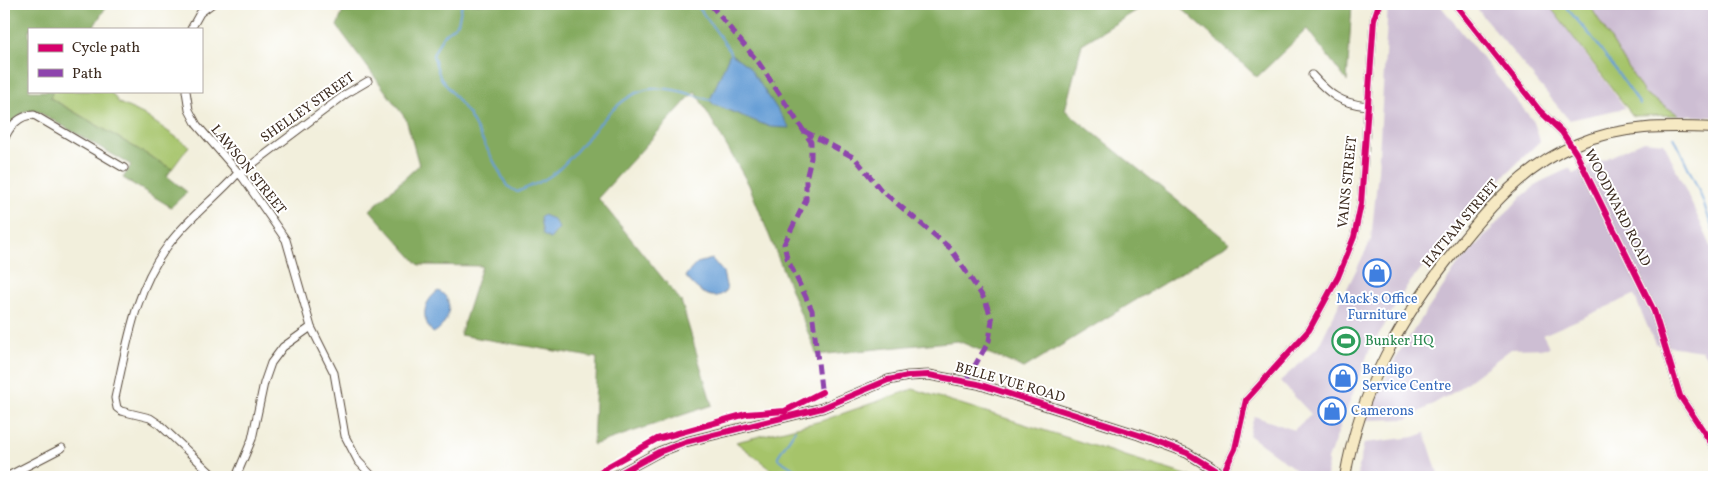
<svg xmlns="http://www.w3.org/2000/svg" width="1718" height="481" font-family="Vollkorn,serif">
<style>
.industrial{fill:#cdbed3}
.green{fill:#a6c46b;stroke:#707744}
.forest{fill:#84aa5f;stroke:#606a3e}
.water{fill:#689fd6;stroke:#52647a}
.lines{fill:none;stroke-linecap:round;stroke-linejoin:round}
.stream{stroke:#689fd6;stroke-width:2}
.minor-casing{stroke:#56483a;stroke-width:9}
.tertiary-casing{stroke:#56483a;stroke-width:11}
.secondary-casing{stroke:#56483a;stroke-width:12}
.minor{stroke:#fff;stroke-width:7}
.tertiary{stroke:#fff;stroke-width:9}
.secondary{stroke:#f6e9c3;stroke-width:10}
.quiet{stroke:#8e44ad;stroke-width:5;stroke-dasharray:10 5;stroke-linecap:butt}
.cycleway-casing{stroke:#fff;stroke-width:9}
.cycleway{stroke:#d6006c;stroke-width:6}
.labels{text-anchor:middle;dominant-baseline:central;stroke-width:4;stroke-linejoin:round;paint-order:stroke}
.street-label{font-size:14px;fill:#3b2a1e;stroke:#fff}
.shop-label{font-size:14px;fill:#366cbe;stroke:#fff;text-anchor:start}
.leisure-label{font-size:14px;fill:#27864d;stroke:#fff;text-anchor:start}
</style>
<rect width="100%" height="100%" fill="#fff"/>
<filter id="ink" filterUnits="userSpaceOnUse"><feTurbulence type="fractalNoise" baseFrequency=".02" numOctaves="2"/><feDisplacementMap in="SourceGraphic" scale="10" xChannelSelector="R" yChannelSelector="G"/><feConvolveMatrix kernelMatrix="1 2 1 2 8 2 1 2 1" color-interpolation-filters="sRGB"/></filter>
<filter id="wash" filterUnits="userSpaceOnUse"><feTurbulence type="fractalNoise" baseFrequency=".0096" numOctaves="4" result="noise"/><feDisplacementMap in="SourceGraphic" scale="20" xChannelSelector="R" yChannelSelector="G"/><feGaussianBlur stdDeviation="1.12" result="paint"/><feColorMatrix in="noise" values="0 0 0 0 0 0 0 0 0 0 0 0 0 0 0 0 0 1.4 0 .05"/><feComposite in="paint" operator="in"/></filter>
<g filter="url(#wash)">
<rect width="100%" height="100%" fill="#f2efdc"/>
<path class="industrial" d="M1388,4H1439L1534,122L1540,141L1467,212L1407,286L1369,351L1328,459L1327,477H1306L1249,435L1254,416L1294,430L1311,414L1280,381L1318,347L1371,240L1378,171Z
M1473,4H1548L1625,108L1569,120Z
M1589,4H1714V117L1679,115L1644,93Z
M1644,141L1664,143L1712,248L1714,263V366L1702,351L1655,344L1634,295L1543,335L1550,348L1511,349L1454,392L1407,419L1365,420L1397,355L1457,266L1520,198L1540,182L1570,168L1573,174Z
M1425,433L1439,477H1357L1364,443L1414,437Z"/>
<path class="green" d="M1548,4H1589L1644,93L1679,115L1633,116Z
M53,91H110L119,103L143,114L189,146L172,169L49,97Z
M913,389L1192,477H781L736,442L821,421Z"/>
<path class="forest" d="M4,4H108L92,29H29V91H53L50,98L172,169L167,176L187,192L171,207L123,178L131,165L37,111H25L4,129Z
M346,4H1147L1082,44L1065,110L1230,243L1024,368L958,341L817,355L749,185L695,91L598,198L681,301L712,405L593,445L597,358L460,335L482,266L419,265L370,210L419,165L406,119L337,26Z
M1177,4H1352L1347,81L1307,29L1257,77Z"/>
<path class="water" d="M730,53L748,66L790,128L770,127L713,104L710,100Z
M543,215L553,219L559,228L550,239L543,235L540,218Z
M712,259L723,272L727,290C713,306 695,288 685,276L697,263Z
M438,291C457,298 448,327 433,333C420,318 423,302 438,291Z"/>
<g class="lines">
<path class="stream" d="M462,4L458,23L442,37L433,55L440,77L469,115L507,186L517,192C531,186 547,180 558,170C585,147 610,99 645,90C667,85 689,94 710,100
M696,4L727,46L730,53
M1563,4L1592,37L1640,104
M1674,137L1700,193L1714,233
M795,430L778,456V459L807,477"/>
</g>
</g>
<g filter="url(#ink)">
<g class="lines">
<g class="minor-casing">
<path id="minor" d="M1455,4L1540,111L1562,132L1576,153L1654,311L1680,396L1714,447
M191,29L200,13L212,4
M1312,75C1330,95 1340,103 1367,106
M186,91L189,110L197,125L243,178L286,240L311,327L334,373L345,436L358,461L373,477
M4,140C9,127 19,115 34,115L124,168
M239,174L346,94L368,81
M1222,475L1235,449L1246,400L1309,330L1338,277L1354,237L1361,204L1374,19L1379,4
M6,477L62,448
M215,477L159,424L150,418L121,411L117,408L115,398C127,345 135,288 169,244C189,217 216,198 238,173
M236,477L252,439L264,383L271,363L283,347L311,327"/>
</g>
<g class="tertiary-casing">
<path id="tertiary" d="M613,477L659,452L685,442L822,408L888,380L908,376L929,375L978,384L1139,435L1187,453L1226,477"/>
</g>
<g class="secondary-casing">
<path id="secondary" d="M1345,477C1360,389 1401,318 1456,249C1490,206 1525,166 1577,144C1622,125 1666,126 1714,128"/>
</g>
<use href="#minor" class="minor"/>
<use href="#tertiary" class="tertiary"/>
<use href="#secondary" class="secondary"/>
<path class="quiet" d="M710,4L759,63L811,142V158L806,179V200L784,244L787,258L812,310L822,397
M804,131L855,158L881,190L951,249L985,300L992,320L989,341L966,381"/>
<g class="cycleway-casing">
<path id="cycleway" d="M1455,4L1540,111L1562,132L1576,153L1654,311L1680,396L1714,447
M1222,475L1235,449L1246,400L1309,330L1338,277L1354,237L1361,204L1374,19L1379,4
M596,477L607,467L657,439L746,414L785,411L822,392
M613,477L659,452L685,442L822,408L888,380L908,376L929,375L978,384L1139,435L1187,453L1226,477"/>
</g>
<use href="#cycleway" class="cycleway"/>
</g>
</g>
<defs>
<g id="shop-ring" transform="scale(1.4375)"><circle r="9.5" fill="#fff" stroke="#3f7fe0" stroke-width="1.5"/><path d="M-5-2.5h2.3a2.7 3.5 0 0 1 5.4 0H5L5.5 6h-11ZM-1.5-2.5h3a1.5 2.3 0 0 0-3 0Z" fill="#3f7fe0"/></g>
<g id="stadium-ring" transform="scale(1.4375)"><circle r="9.5" fill="#fff" stroke="#2e9e5b" stroke-width="1.5"/><path d="M0-5a6.5 5 0 1 0 0 10a6.5 5 0 1 0 0-10ZM-3.5-1.8h7v3.6h-7Z" fill="#2e9e5b"/></g>
</defs>
<g fill-rule="evenodd">
<use href="#shop-ring" x="1377" y="273"/>
<use href="#stadium-ring" x="1346" y="341"/>
<use href="#shop-ring" x="1343" y="378"/>
<use href="#shop-ring" x="1332" y="411"/>
</g>
<g class="labels">
<g class="street-label">
<text transform="translate(308 108) rotate(-35)">SHELLEY STREET</text>
<text transform="translate(248 170) rotate(51)">LAWSON STREET</text>
<text transform="translate(1348 182) rotate(-84)">VAINS STREET</text>
<text transform="translate(1617 208) rotate(63)">WOODWARD ROAD</text>
<text transform="translate(1461 224) rotate(-50)">HATTAM STREET</text>
<text transform="translate(1010 383) rotate(16)">BELLE VUE ROAD</text>
</g>
<g class="shop-label">
<text x="1377" y="299" text-anchor="middle">Mack's Office<tspan x="1377" dy="16">Furniture</tspan></text>
<text x="1362" y="370">Bendigo<tspan x="1362" dy="16">Service Centre</tspan></text>
<text x="1351" y="411">Camerons</text>
</g>
<g class="leisure-label">
<text x="1365" y="341">Bunker HQ</text>
</g>
</g>
<rect width="1718" height="481" fill="none" stroke="#fff" stroke-width="20"/>
<rect x="28" y="28" width="175" height="65" fill="#ffffff" stroke="#b1aaa5"/>
<rect x="38" y="44" width="25" height="8" fill="#d6006c" stroke="#b1aaa5"/>
<text x="72" y="52" font-size="15" fill="#3b2a1e">Cycle path</text>
<rect x="38" y="69" width="25" height="8" fill="#8e44ad" stroke="#b1aaa5"/>
<text x="72" y="78" font-size="15" fill="#3b2a1e">Path</text>
</svg>
